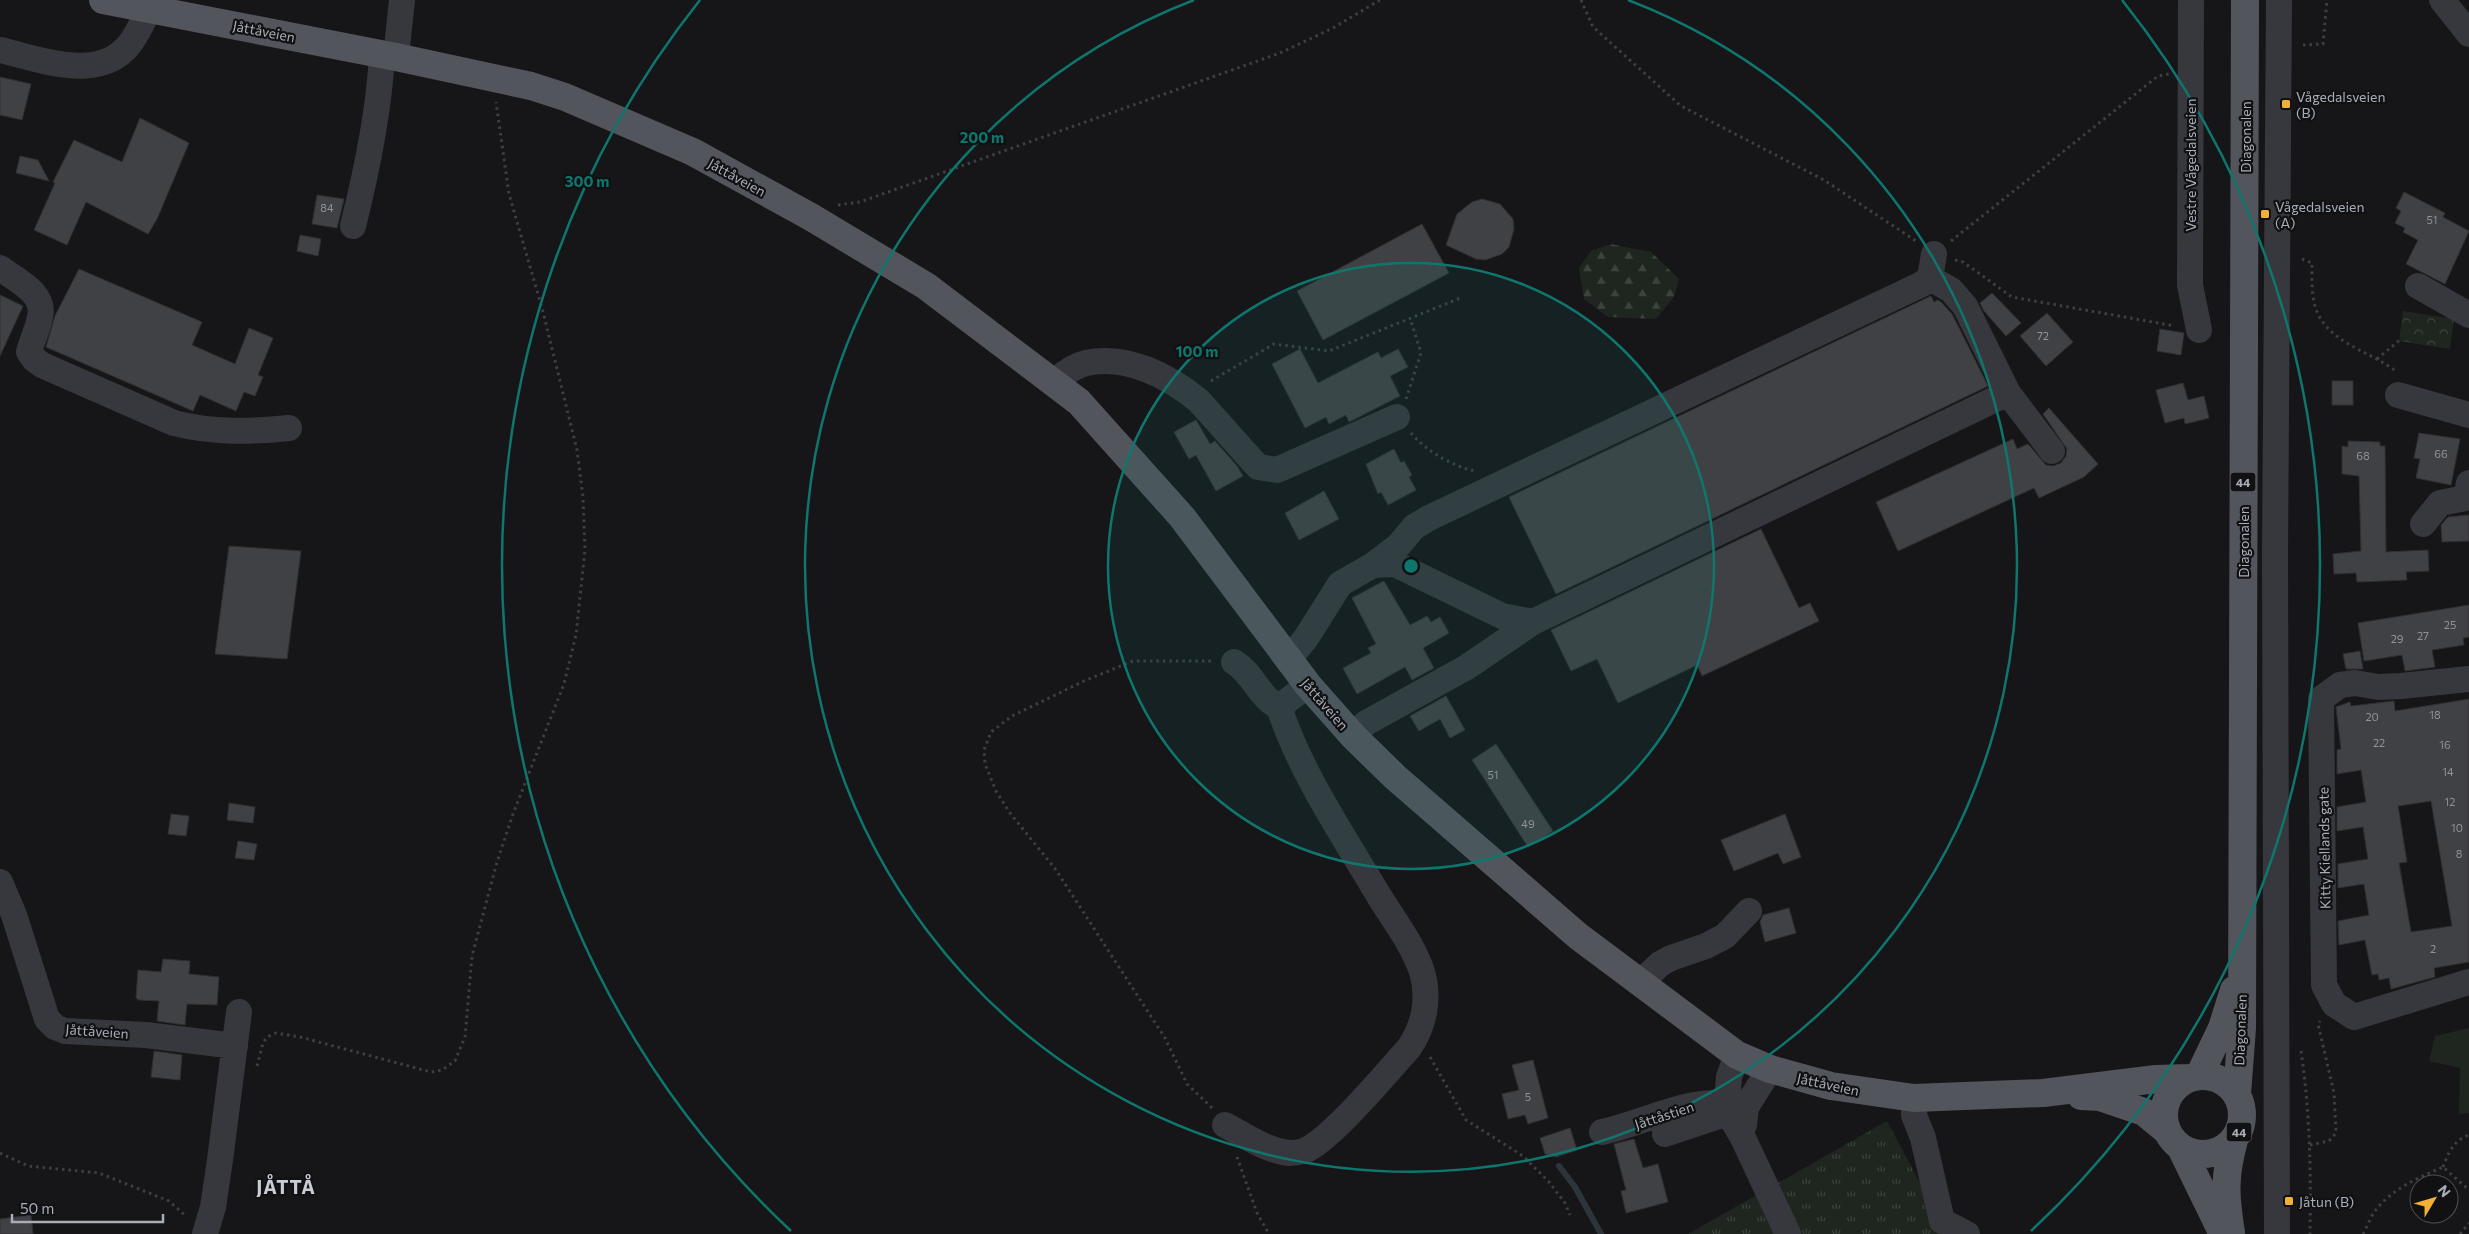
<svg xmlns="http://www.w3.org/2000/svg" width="2469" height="1234" font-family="Commissioner,sans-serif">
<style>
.grass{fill:url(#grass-tufts)}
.forest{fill:url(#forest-firs)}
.park{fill:url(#park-crowns)}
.garden{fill:#1e261f}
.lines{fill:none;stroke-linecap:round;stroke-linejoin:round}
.stream{stroke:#2c353c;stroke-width:6}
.building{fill:#404145;stroke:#303034;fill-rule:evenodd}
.path{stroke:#3d3f44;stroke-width:3;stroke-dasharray:2.5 4;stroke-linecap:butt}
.minor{stroke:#37383d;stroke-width:26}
.major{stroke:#53555c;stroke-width:28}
.ring{fill:none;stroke:#0f766e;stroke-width:2.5}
.poi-dot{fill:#f2b134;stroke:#111113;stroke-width:2}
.labels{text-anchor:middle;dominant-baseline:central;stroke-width:4.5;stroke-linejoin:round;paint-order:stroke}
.number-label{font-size:11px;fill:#8e929b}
.shield{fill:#111113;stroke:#7b7e86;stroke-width:1}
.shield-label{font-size:12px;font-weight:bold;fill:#a8adb8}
.street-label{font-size:14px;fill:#a8adb8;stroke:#111113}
.poi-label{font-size:14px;fill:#a8adb8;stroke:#111113;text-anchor:start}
.district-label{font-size:19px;font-weight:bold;letter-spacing:1px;fill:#c9ccd4;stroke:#111113}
.centre{fill:#0f766e;stroke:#111113;stroke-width:2.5}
.ring-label{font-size:15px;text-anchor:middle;font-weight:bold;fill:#0f766e;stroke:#111113;stroke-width:4.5;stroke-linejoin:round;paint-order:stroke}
</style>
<defs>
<pattern id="grass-tufts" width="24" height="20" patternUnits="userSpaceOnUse" patternTransform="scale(1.25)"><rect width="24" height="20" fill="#1e261f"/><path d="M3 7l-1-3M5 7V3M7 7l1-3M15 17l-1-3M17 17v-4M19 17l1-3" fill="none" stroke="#3c433d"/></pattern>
<pattern id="forest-firs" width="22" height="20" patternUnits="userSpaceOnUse" patternTransform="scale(1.25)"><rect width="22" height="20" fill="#1e261f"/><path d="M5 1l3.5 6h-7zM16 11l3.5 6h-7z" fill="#3c433d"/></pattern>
<pattern id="park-crowns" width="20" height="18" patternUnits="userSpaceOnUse" patternTransform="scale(1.25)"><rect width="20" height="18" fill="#1e261f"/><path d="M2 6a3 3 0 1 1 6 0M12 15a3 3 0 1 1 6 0" fill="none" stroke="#3c433d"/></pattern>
</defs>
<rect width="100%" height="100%" fill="#161618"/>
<path class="grass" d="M1887,1121L1947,1234H1688Z"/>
<path class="forest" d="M1611,244L1651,252L1679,279L1674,297L1656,319L1608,317L1584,299L1579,268L1591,251Z"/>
<path class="park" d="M2403,311L2454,319L2450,349L2399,341Z"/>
<path class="garden" d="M2469,1028V1113L2459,1114L2460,1068L2429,1061L2435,1036Z"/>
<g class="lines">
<path class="stream" d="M1559,1166L1575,1187L1601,1234"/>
</g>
<path class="building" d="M0,77L31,84L22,120L0,115Z
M140,118L189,143L157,219L148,234L86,202L67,245L34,230L55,183L53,182L74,140L122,162Z
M20,156L38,160L49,181L16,173Z
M2404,192L2445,213L2443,217L2469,231L2445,284L2406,264L2418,240L2403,232L2405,228L2395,223L2401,211L2396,208Z
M317,195L344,199L337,228L312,224Z
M1482,199L1500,204L1513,219L1514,229L1509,247L1502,254L1485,260L1476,259L1446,245L1457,214L1472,202Z
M1422,224L1449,273L1323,340L1297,291Z
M300,235L321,239L318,256L297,251Z
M79,269L202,322L192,345L235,364L249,328L273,338L258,375L263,377L255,396L244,392L236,411L200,395L193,411L46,347L55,316Z
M1992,293L2021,323L2006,336L1984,311L1980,303Z
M0,295L23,306L0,356Z
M1931,296L1934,302L1938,300L1941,302L1952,314L1988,386L1556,594L1509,497Z
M2047,313L2073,342L2046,366L2020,336Z
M2160,329L2184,333L2181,355L2157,351Z
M1300,349L1318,383L1378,352L1381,358L1398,349L1408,367L1390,376L1400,396L1349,422L1346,415L1329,424L1326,417L1305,428L1272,364Z
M2332,381H2353V405H2332Z
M2183,383L2188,400L2204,396L2209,418L2185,424L2184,418L2165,423L2156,390Z
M2049,408L2098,464L2084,477L2039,498L2034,488L1898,551L1876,502L2013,439L2017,449L2028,444L2046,465L2053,466L2061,463L2066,456L2067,449L2043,414Z
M1196,420L1210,444L1215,441L1237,466L1243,476L1216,491L1196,455L1189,459L1174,432Z
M2419,433L2460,439L2451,485L2416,478L2420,459L2414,458Z
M2348,441L2380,442V446H2385L2386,552L2428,550L2429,571L2406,572L2407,580L2357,582L2356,573L2334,574L2333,554L2361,551L2359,476L2342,474V446L2348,447Z
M1394,449L1401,463L1404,461L1412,475L1409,477L1416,490L1388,505L1381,492L1378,494L1366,464Z
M1324,491L1339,519L1299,540L1285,513Z
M2469,515V541L2442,542L2441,525L2448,517Z
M1761,529L1799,608L1810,603L1819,621L1702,676L1697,665L1618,703L1597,659L1571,671L1551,630Z
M229,546L301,551L287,659L215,654Z
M1384,581L1410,625L1427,616L1431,622L1440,617L1449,633L1423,648L1434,668L1412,680L1405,667L1357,694L1343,668L1371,653L1368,648L1376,644L1352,598Z
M2469,605V637L2463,638L2464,645L2432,650L2435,667L2405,671L2402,655L2364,661L2358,623Z
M2360,651L2363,669H2346L2343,654Z
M1446,696L1465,730L1450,738L1440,719L1419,731L1410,716Z
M2469,699V962L2434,968L2435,977L2391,989L2389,978L2379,980L2378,974L2372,975L2365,940L2339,945L2338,921L2369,915L2364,884L2338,888V864L2368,859L2363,827L2337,831V807L2366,802L2361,770L2337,774V750L2341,749L2336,707L2350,702L2351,706L2394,701L2395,711ZM2431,801L2452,926L2411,932L2399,863L2407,862L2398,806Z
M1496,744L1553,831L1528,847L1472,760Z
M229,803L255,807L253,823L227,820Z
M171,814L189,816L186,836L168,834Z
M1785,814L1801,857L1783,864L1778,853L1734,871L1721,840Z
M238,841L257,844L254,860L235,858Z
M1789,908L1796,933L1765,942L1760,922L1763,915Z
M163,959L190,961L189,974L219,977L217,1005L187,1004L185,1025L157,1021L159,1001L138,1000L136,997L138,970L161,972Z
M154,1051L182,1055L180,1080L151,1077Z
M1533,1060L1548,1118L1528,1124L1525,1115L1508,1119L1502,1094L1519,1090L1512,1065Z
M1570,1128L1577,1150L1556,1157L1545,1154L1540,1138Z
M1634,1139L1643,1168L1658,1164L1668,1202L1626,1213L1621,1191L1626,1190L1614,1144Z
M31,1215L33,1234H0V1219Z"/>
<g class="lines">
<path class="path" d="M1581,0L1593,27L1681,106L1824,180L1916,241
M2303,45L2323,44L2327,0
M838,205L860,202L1280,53L1333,28L1380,0
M1951,241L2158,76L2169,74
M2302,259L2312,263C2312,278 2311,298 2317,312C2331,344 2372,352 2397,372
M1955,260L1963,262L2012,297L2175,326
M2377,359L2401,339
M1211,381L1274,344L1329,351L1463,297
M1406,399L1421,353L1410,318
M1411,433C1426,451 1452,466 1475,471
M2301,1051C2310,1112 2311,1172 2310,1234
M1430,1057L1466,1120L1523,1156L1549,1182L1565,1203L1570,1215
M257,1066L263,1043L267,1037L276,1033L300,1037L431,1072L442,1070L455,1061L465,1037L472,956L497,862L513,814L564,684L576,635L585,550L583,497L577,450L542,308L509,194L496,102
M1212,1108L1187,1084L1165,1038L1056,870L1010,813L996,791L985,764L984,750L991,732L1012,716L1084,681L1133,661H1213
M2310,1145L2329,1141L2336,1133L2334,1093L2318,1024L2320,1021
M0,1153L28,1166L99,1173L169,1201L187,1217
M1237,1157L1257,1213L1269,1234
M2443,1167C2448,1153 2454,1140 2469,1135
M2363,1234C2368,1225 2372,1213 2379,1206C2396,1187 2420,1177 2443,1167L2469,1190
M2460,1234L2469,1223"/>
<path class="minor" d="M2191,0L2190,285L2199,330
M2442,0L2469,34
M0,50C43,60 107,86 135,36C140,27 146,19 146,8
M396,57L402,0
M353,226C367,170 379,112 382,55
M0,268C16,280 46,293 40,317C38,329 32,340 29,352L34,359L42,365L174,423C213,433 250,432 289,428
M1930,278L1951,290L1965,306L2008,393L2052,451
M2418,286L2469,315
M1053,382C1063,375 1073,366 1086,363C1126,354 1169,376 1199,401L1258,467L1277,470L1397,417
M2398,395L2469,415
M2423,524L2440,503L2466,498L2469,483
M1373,565L1399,545L1414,527L1429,518L1922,284L1930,278L1934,254
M1288,660L1306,638L1340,584L1373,565L1395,564L1502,616L1533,622
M1234,662C1253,673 1259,698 1279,707L1308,685
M2469,679L2401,686L2378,687L2355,683L2340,685L2321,699L2324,985L2334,1004L2354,1017L2469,982
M1353,736L1366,723L1467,667L1533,622L2008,393
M0,882L14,915L47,1019L55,1027L65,1031L146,1035L235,1046
M1640,983L1660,964L1671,958L1706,946L1725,936L1749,911
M1737,1055L1729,1077L1727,1102L1730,1116L1743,1138L1788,1234
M1914,1098V1115L1923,1138L1942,1221L1967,1234
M1225,1125C1244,1135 1267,1151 1289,1153C1293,1153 1300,1152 1304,1151C1331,1140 1387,1072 1409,1048C1424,1026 1430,999 1422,972C1413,945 1394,920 1379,896C1343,835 1301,774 1279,707
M1744,1125L1746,1107L1770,1069
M1602,1132C1649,1122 1695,1093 1744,1106
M1665,1134L1719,1116
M205,1234L213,1207L220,1160L239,1012
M2277,1234L2275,553L2279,0"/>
<path class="major" d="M103,0L396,57L531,86L565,97L693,152L811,217L926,286L1079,402L1182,517L1308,685L1353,736L1395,777L1578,936L1737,1055L1770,1069L1831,1086L1914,1098L2043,1093L2156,1079L2189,1078
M2164 1115a39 39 0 1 1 78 0a39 39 0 1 1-78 0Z
M2199,1076L2222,1028L2234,990
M2237,1094L2242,1028L2245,0
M2081,1096L2100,1097L2144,1112L2167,1131
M2181,1148L2223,1234
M2231,1233C2225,1195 2224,1177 2234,1140"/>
</g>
<circle cx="1411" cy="566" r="303" fill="#0f766e" fill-opacity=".12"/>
<g class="ring">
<circle cx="1411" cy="566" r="303"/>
<path d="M1628 0A606 606 0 1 1 1194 0"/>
<path d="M791 1231A909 909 0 0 1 700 0M2122 0A909 909 0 0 1 2031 1231"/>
</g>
<g class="poi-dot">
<rect x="2281" y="99" width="10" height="10" rx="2.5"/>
<rect x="2260" y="209" width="10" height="10" rx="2.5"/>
<rect x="2284" y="1196" width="10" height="10" rx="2.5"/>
</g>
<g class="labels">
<g class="number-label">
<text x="327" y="207">84</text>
<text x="2432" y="219">51</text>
<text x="2043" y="335">72</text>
<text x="2441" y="453">66</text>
<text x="2363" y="455">68</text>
<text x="2450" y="624">25</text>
<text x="2423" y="635">27</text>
<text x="2397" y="638">29</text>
<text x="2435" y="714">18</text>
<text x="2372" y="716">20</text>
<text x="2379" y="742">22</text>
<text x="2445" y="744">16</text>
<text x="2448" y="771">14</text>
<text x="1493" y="774">51</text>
<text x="2450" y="801">12</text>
<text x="1528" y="823">49</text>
<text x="2457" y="827">10</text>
<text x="2459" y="853">8</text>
<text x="2433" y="948">2</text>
<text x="1528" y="1096">5</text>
</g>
<g class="shield">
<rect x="2230.5" y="472.5" width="25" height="19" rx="4"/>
<rect x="2226.5" y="1122.5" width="25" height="19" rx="4"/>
</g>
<g class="shield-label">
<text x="2243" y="482">44</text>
<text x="2239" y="1132">44</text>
</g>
<g class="street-label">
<text transform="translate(264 31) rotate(11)">Jåttåveien</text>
<text transform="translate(2245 137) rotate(-90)">Diagonalen</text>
<text transform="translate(2190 165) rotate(-90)">Vestre Vågedalsveien</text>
<text transform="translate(737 177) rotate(29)">Jåttåveien</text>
<text transform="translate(2243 542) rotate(-90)">Diagonalen</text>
<text transform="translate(1325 704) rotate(49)">Jåttåveien</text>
<text transform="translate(2324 848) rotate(-91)">Kitty Kiellands gate</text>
<text transform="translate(2240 1030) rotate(-88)">Diagonalen</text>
<text transform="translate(97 1031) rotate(4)">Jåttåveien</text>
<text transform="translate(1828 1084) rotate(12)">Jåttåveien</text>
<text transform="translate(1664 1115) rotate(-18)">Jåttåstien</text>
</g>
<g class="poi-label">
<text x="2296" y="96">Vågedalsveien<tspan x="2296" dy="16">(B)</tspan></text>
<text x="2275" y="206">Vågedalsveien<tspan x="2275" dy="16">(A)</tspan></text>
<text x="2299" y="1201">Jåtun (B)</text>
</g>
<g class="district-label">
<text x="286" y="1186">JÅTTÅ</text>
</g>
</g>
<circle cx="1411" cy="566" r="8" class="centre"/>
<g class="ring-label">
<text x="982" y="143">200 m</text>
<text x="587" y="187">300 m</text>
<text x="1197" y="357">100 m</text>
</g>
<g transform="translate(2434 1199) rotate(52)"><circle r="24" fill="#111113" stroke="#4d4f55"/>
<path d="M0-4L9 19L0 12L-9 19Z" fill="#f2b134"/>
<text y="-8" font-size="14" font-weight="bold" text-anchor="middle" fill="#a8adb8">N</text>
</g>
<path d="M12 1214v8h151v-8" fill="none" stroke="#a8adb8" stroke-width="2.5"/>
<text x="20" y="1214" font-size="15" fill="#a8adb8" stroke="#111113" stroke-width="4" paint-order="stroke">50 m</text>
</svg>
